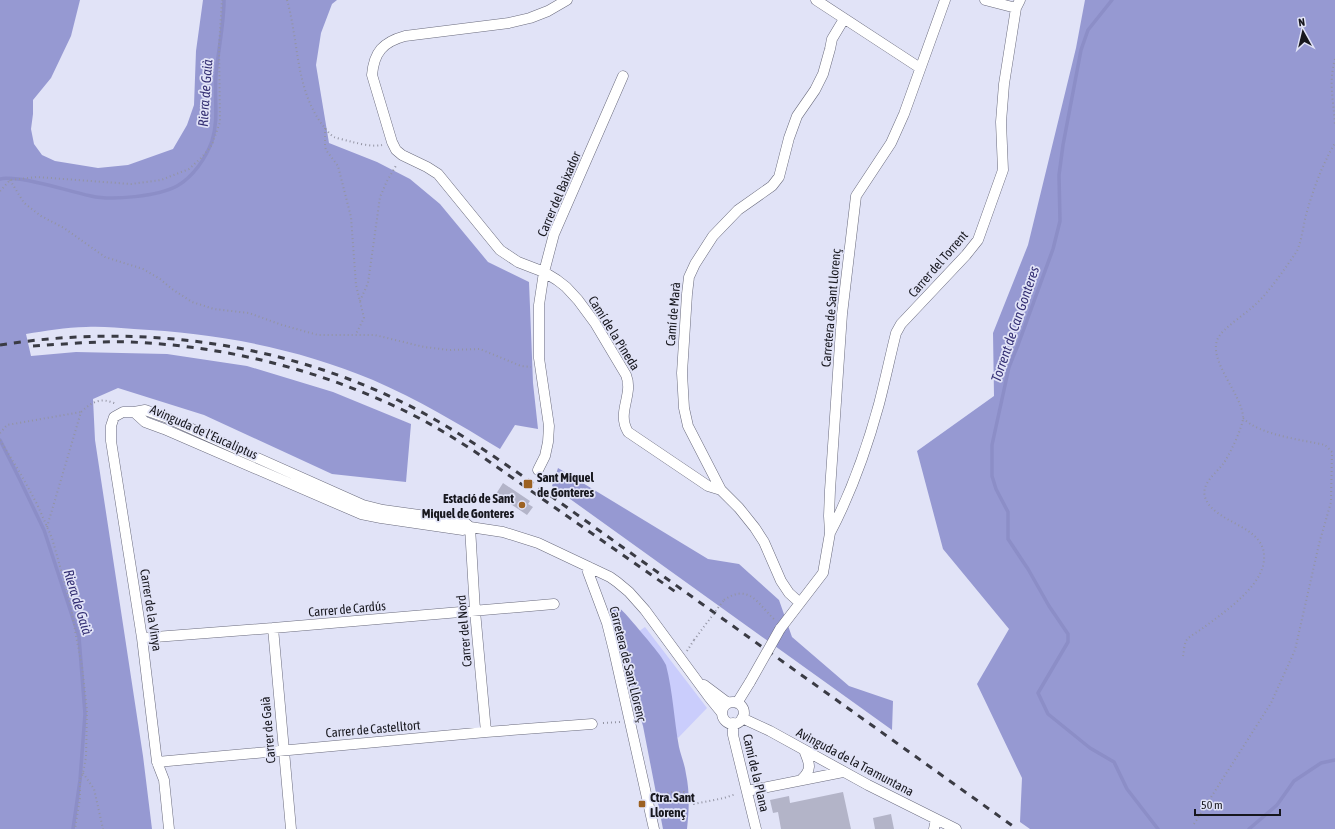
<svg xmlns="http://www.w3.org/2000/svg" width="1335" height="829" font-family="'Asap Condensed',sans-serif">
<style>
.green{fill:#cacdfc}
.forest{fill:#9699d2}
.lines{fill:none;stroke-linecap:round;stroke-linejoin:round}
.stream{stroke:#8c8ec7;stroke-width:3.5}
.building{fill:#b3b4c8}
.street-casing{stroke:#6a6b7d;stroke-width:11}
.path{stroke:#9394a3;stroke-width:2;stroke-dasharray:1 3;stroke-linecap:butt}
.street{stroke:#fff;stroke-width:10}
.rail{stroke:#3a3b44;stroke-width:3;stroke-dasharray:7 7;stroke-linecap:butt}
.street-bridge-casing{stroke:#6a6b7d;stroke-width:11;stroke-linecap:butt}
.path-bridge{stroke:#9394a3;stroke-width:2;stroke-dasharray:1 3;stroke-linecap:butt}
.street-bridge{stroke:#fff;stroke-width:10}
.poi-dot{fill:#9c6121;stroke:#e1e3f7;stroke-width:1.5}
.labels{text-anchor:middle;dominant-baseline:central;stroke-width:3.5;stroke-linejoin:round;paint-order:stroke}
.street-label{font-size:13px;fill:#17171e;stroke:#e1e3f7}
.poi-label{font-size:13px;font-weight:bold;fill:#17171e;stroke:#e1e3f7;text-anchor:start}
.water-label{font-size:14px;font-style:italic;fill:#342f73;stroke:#e1e3f7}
</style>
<rect width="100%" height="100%" fill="#e1e3f7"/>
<path class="green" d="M645,627L707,708L678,738L674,733L632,636Z"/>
<path class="forest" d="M0,0H80L71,36L51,78L33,100V114L31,129L34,144L42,155L55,161L98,168L128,165L173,149L187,125L194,105L196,51L203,0H337L332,4L321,33L316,65L329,143L377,162L410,179L440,204L488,262L529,282L533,383L538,429L515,425L500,449C459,424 417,399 373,380C297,348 216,333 134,329C118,328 102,326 86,327C66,327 45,331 26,334L31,356L76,352L167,354L247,366L333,392L411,424L406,482L332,474L204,415L118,388L93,399L95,440L143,756L152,829H0Z
M1085,0H1335V829H1030L1020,822L1022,778L977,684L1009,629L943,549L917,451L994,396L993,333L1028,245L1076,48Z
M558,468L708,559L739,564L779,600L792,637L849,686L893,701L892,730L552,486Z
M617,606C629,616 637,628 647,639C654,648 661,655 666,665C673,692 674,720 679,747C681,756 685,765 686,774C690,793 689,810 687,829H663L643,726L623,661C616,646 611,627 611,611Z"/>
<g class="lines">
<path class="stream" d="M1112,0L1088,30L1081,50L1063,145L1059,175L1060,221L1053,249L1018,345L1009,367L992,445V476L996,489L1008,512V539L1028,569L1049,606L1068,634V642L1038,693L1048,714L1090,748L1114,762L1127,789L1158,829
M0,179C6,177 12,179 18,179C43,182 67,191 91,196C112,201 159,196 177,186C193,177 206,158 212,141C219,119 214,98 216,75C218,50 224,25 224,0
M0,440L19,478L44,530L79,637L85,714L80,780L73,829
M1249,829L1277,805L1294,781L1321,763L1335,760"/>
</g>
<path class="building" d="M503,483L530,501L528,504L533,507L527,515L496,494Z
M843,792L851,829H781L778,812L773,813L770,800L789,796L790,803Z
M891,814L894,829H875L873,818Z"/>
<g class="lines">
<g class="street-casing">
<path id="street" d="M567,0L548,11L530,18L509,23L405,36C383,42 374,52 372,75L392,142L396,150L402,155L427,167L438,174L500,250L518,262L544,272L557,280L566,287L578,300L595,323L626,375C634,395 616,412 628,432L708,486L721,490
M816,0L920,68
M985,0L1016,8
M134,412L145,422L164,429L361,514L381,518L463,530L470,527
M538,470L545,456L548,442L549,426L539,358V305L544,272L554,234L623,76
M470,527L475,611L486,732
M830,533C851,493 867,448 879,404C885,381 890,357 896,333L901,324L966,255L978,240L1003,170L1001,122L1004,84L1016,8L1020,0
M589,567L588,572L607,623L614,651L654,829
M800,603L789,593L781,581L764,542L755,528L739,508L721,490L688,426L684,408L682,373L687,294L689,277L695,264L713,236L738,210L772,186L779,177L789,138L797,116L815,90L823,74L830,49L832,39L844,19
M273,628L291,829
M780,629L823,573L830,533L829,516L830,490L842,314L856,196L891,143L904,114L945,0
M142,638L273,628L554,604
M704,685L728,703
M722 713a11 11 0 1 1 22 0a11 11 0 1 1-22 0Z
M737,703L750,682
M742,718L770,731L868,785L956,829
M733,723V735L756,829
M157,762L486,732L592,724
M802,779C813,768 809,763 804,750
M747,791L843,772
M169,829L164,780L157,762L142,638L111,441V426L114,417L123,412H134L145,410L165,417L363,505L383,510L463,521L470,527L503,532L538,543L610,577L617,582L629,592L645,610L709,697L722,713
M934,829L936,819"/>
</g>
<path class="path" d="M287,0C299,42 295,86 321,123C325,128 329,134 334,137C339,139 346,140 352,142C361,144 373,147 382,145
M1335,59C1328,84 1334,101 1335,126
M325,128V146L326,150L338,166L351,217L356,285L364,318L356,334
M10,180L24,203L41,216L64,228L105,257L143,269L160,279L172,289L192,302L214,309L249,313L282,325L318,335H375L424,347L449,350L480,349L521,366L531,367
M0,191L10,180L37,177L131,184L161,180L189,169L201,158L212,145L220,122L219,46L222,0
M360,301L368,283L380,197L387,181L397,164
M0,433L7,425L81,412
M0,440L19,471L37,504L52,538L70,602L76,636L82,666L87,710L86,757L83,773L80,780V798L75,829
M47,527L81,412C93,401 101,397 116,404
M724,600C750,582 759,606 775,620
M687,651L694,640
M1183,656C1184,652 1184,645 1186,641C1189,636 1198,632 1203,628C1223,613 1256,591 1263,566C1273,524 1214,526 1205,497C1201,484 1216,473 1223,464C1228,458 1244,425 1243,417C1242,394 1207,360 1218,338C1223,328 1247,313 1256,304C1270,291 1286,267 1297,251C1302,239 1303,227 1306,215C1313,190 1322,165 1335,143
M603,723L620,722
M83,773L94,789L103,829
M656,797L671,792H684L694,804L724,798L736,794
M1194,824L1271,703L1295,650L1319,544L1331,502L1332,452L1325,445C1303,440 1259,435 1243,418"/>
<use href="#street" class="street"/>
<path class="rail" d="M0,345C138,323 281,342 406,404C452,427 495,457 537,486L1017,829
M33,346C65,344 98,341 130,342C225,346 317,369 403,410C428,422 451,436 474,451L680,595"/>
<g class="street-bridge-casing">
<path id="street-bridge" d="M750,682L780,629"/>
</g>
<path class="path-bridge" d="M694,640L724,600"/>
<use href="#street-bridge" class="street-bridge"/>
</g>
<g class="poi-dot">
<rect x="523" y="479" width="10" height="10" rx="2"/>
<circle cx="522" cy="505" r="4"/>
<rect x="638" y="800" width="8" height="8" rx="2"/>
</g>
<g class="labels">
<g class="street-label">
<text transform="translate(559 194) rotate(-67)">Carrer del Baixador</text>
<text transform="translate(938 264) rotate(-49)">Carrer del Torrent</text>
<text transform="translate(831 308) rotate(-85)">Carretera de Sant Llorenç</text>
<text transform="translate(673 314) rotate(-85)">Camí de Marà</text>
<text transform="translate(614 333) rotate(58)">Camí de la Pineda</text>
<text transform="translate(204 432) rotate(24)">Avinguda de l'Eucaliptus</text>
<text transform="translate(347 609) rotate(-5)">Carrer de Cardús</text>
<text transform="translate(151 610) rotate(81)">Carrer de la Vinya</text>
<text transform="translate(464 631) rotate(-95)">Carrer del Nord</text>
<text transform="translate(628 664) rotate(76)">Carretera de Sant Llorenç</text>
<text transform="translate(373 729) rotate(-5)">Carrer de Castelltort</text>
<text transform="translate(268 730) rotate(-95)">Carrer de Gaià</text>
<text transform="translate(855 762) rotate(28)">Avinguda de la Tramuntana</text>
<text transform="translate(756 773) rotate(77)">Camí de la Plana</text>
</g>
<g class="poi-label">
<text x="537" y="477">Sant Miquel<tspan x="537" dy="15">de Gonteres</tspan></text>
<text x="514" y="498" text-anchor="end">Estació de Sant<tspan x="514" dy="15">Miquel de Gonteres</tspan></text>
<text x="650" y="797">Ctra. Sant<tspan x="650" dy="15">Llorenç</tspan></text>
</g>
<g class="water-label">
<text transform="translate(205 93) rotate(-86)">Riera de Gaià</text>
<text transform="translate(1015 324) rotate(-71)">Torrent de Can Gonteres</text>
<text transform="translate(78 602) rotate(73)">Riera de Gaià</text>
</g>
</g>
<g transform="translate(1303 32) rotate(352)" stroke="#e1e3f7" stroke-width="3" paint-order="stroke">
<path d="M0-3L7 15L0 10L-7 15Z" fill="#17171e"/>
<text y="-6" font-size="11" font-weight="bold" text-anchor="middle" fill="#17171e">N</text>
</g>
<path d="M1195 809v6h85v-6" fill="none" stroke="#17171e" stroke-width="2"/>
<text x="1201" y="809" font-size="12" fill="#17171e" stroke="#e1e3f7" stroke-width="3" paint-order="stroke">50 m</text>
</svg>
